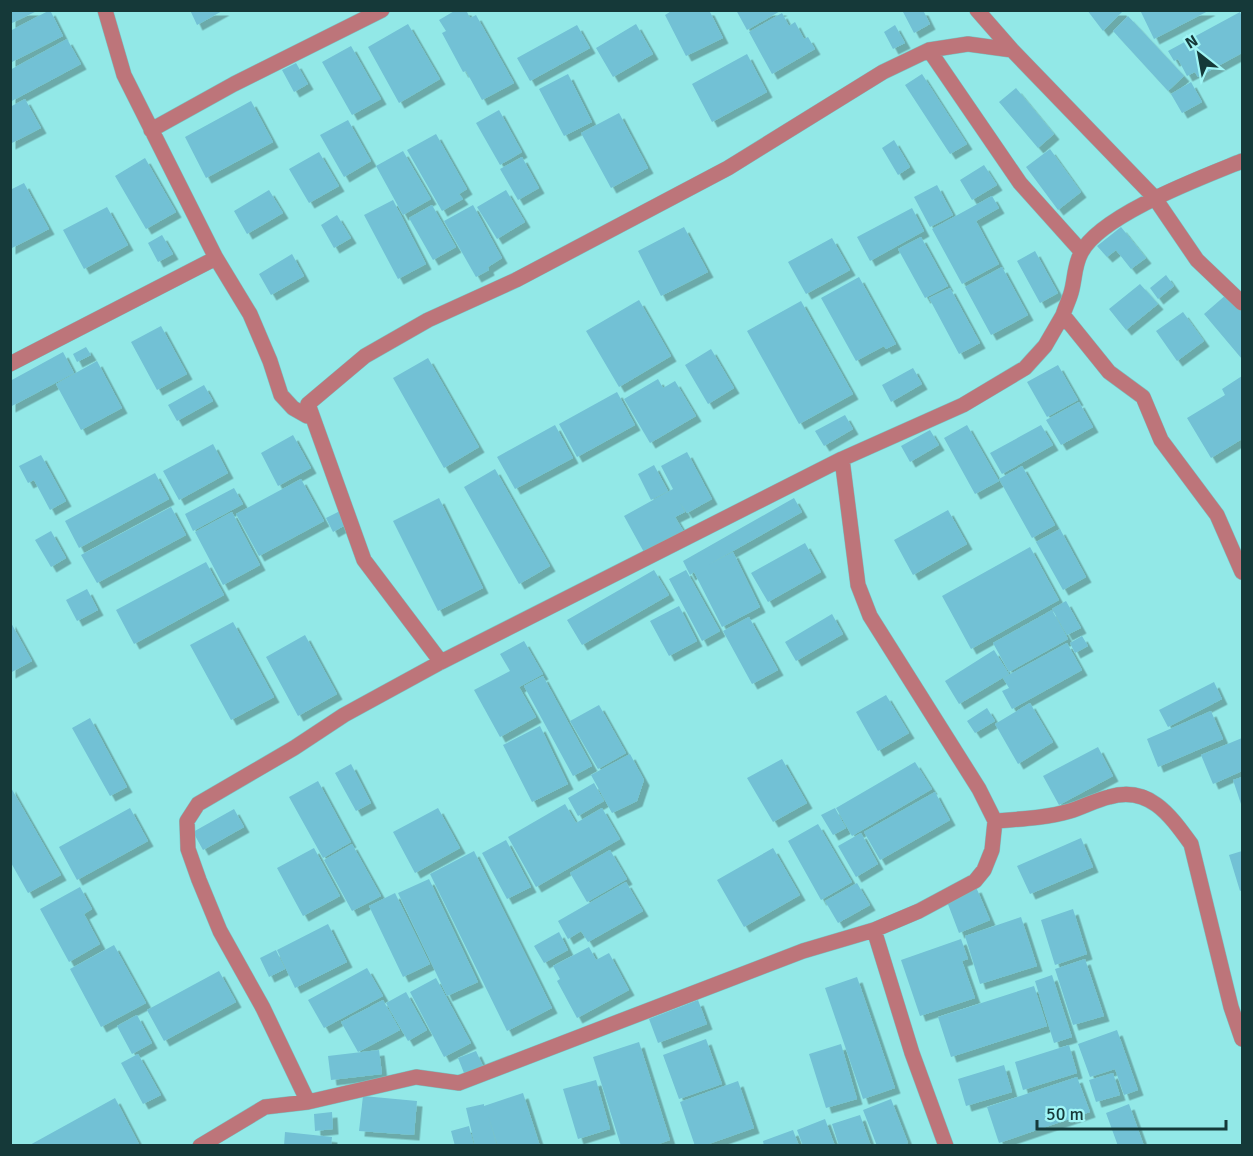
<svg xmlns="http://www.w3.org/2000/svg" width="1253" height="1156" font-family="Signika,sans-serif">
<style>
.building{fill:#72c1d5;filter:url(#shadow)}
.lines{fill:none;stroke-linecap:round;stroke-linejoin:round}
.minor-casing{stroke:#79c5c4;stroke-width:16}
.minor{stroke:#bd757a;stroke-width:15}
</style>
<defs>
<filter id="shadow"><feDropShadow dx="5.5" dy="5.5" stdDeviation="0" flood-color="#0004"/></filter>
</defs>
<rect width="100%" height="100%" fill="#92e8e7"/>
<path class="building" d="M10,10H39L10,24Z
M50,10L63,36L10,63V31Z
M190,10H224L197,25Z
M456,10H466L470,18L476,15L514,83L482,100L466,71L463,72L442,33L446,31L439,20Z
M673,10H709L723,38L686,56L665,15Z
M736,10H782L747,30Z
M902,10H923L930,24L914,33Z
M1087,10H1121L1122,12L1103,31Z
M1140,10H1210L1154,39Z
M1240,12L1242,17V53L1198,77L1195,72L1187,76L1178,59L1174,61L1168,51Z
M782,13L789,26L795,22L804,39L808,37L815,49L772,74L749,32Z
M1128,16L1184,76L1168,91L1113,31Z
M408,24L440,79L399,103L368,47Z
M636,24L653,54L613,77L596,48Z
M577,25L590,48L530,81L517,58Z
M895,25L905,43L893,49L884,32Z
M67,39L81,64L10,102V70Z
M351,46L381,99L352,115L322,62Z
M747,54L767,92L712,122L692,84Z
M296,63L308,84L294,92L282,70Z
M568,74L592,122L564,136L539,89Z
M922,74L967,144L950,154L905,85Z
M1191,82L1202,102L1182,113L1171,94Z
M1016,88L1054,134L1038,148L999,102Z
M25,99L41,128L10,144V107Z
M251,101L273,142L206,178L185,137Z
M499,110L522,152L500,165L476,123Z
M619,113L648,168L611,188L581,133Z
M348,120L371,161L344,177L320,135Z
M436,134L467,189L459,194L463,199L442,211L407,150Z
M894,140L910,167L898,175L882,148Z
M1050,149L1081,192L1058,210L1026,167Z
M403,151L431,199L403,215L376,166Z
M319,152L339,186L309,203L289,169Z
M522,157L539,188L518,200L500,169Z
M145,158L176,212L146,229L115,176Z
M984,165L997,185L972,200L960,180Z
M24,183L49,229L10,249V190Z
M937,185L953,215L930,227L914,197Z
M269,190L283,213L247,234L234,211Z
M506,190L525,222L497,239L477,207Z
M992,196L999,208L976,221L999,264L962,284L932,229Z
M393,200L426,264L398,279L364,215Z
M432,205L456,247L433,260L409,218Z
M473,205L502,258L488,267L489,270L476,277L444,221Z
M107,207L128,245L84,269L63,230Z
M912,208L924,231L870,261L857,237Z
M337,215L351,238L334,248L321,225Z
M684,227L708,272L661,296L638,251Z
M1121,227L1146,258L1131,269L1116,250L1107,257L1097,246Z
M162,235L173,254L158,262L148,243Z
M921,237L948,286L925,298L898,249Z
M832,238L850,270L806,294L788,262Z
M1035,251L1058,293L1040,303L1017,261Z
M292,254L304,276L271,295L259,274Z
M1002,267L1028,315L991,335L965,287Z
M1166,275L1174,286L1158,299L1150,288Z
M859,277L896,344L886,349L884,346L856,361L821,298Z
M1140,284L1158,304L1126,330L1109,309Z
M950,288L980,343L959,354L929,298Z
M1227,294L1242,312V359L1204,314Z
M639,300L671,356L619,387L586,331Z
M801,301L853,394L799,424L747,331Z
M1183,312L1204,341L1177,361L1156,331Z
M161,326L187,374L157,390L131,342Z
M86,347L91,355L77,362L73,354Z
M711,349L734,388L708,404L685,365Z
M63,352L74,373L10,407V381Z
M428,358L479,447L444,468L393,378Z
M97,361L122,408L81,430L56,384Z
M1058,365L1078,400L1047,417L1027,382Z
M913,368L922,384L891,402L882,385Z
M1242,376V439L1211,458L1187,418L1225,395L1222,389Z
M658,379L663,388L675,381L696,416L650,443L624,399Z
M204,385L213,401L177,421L168,405Z
M617,392L635,425L577,457L559,424Z
M1079,402L1093,427L1061,445L1046,420Z
M845,415L853,429L824,446L815,431Z
M555,425L573,458L515,489L497,457Z
M967,425L999,481L975,494L944,438Z
M1041,425L1053,445L1002,474L990,453Z
M930,430L939,445L910,462L901,446Z
M293,435L311,468L278,486L261,453Z
M213,444L228,473L179,500L163,471Z
M687,452L712,499L687,513L680,503L685,512L675,517L684,532L645,554L624,516L673,489L661,466Z
M41,455L66,501L50,510L34,480L28,483L19,466Z
M654,465L668,491L651,500L638,474Z
M1022,466L1055,525L1032,538L999,479Z
M495,469L550,566L519,584L464,487Z
M155,473L169,499L79,548L65,521Z
M301,479L324,521L259,556L236,514Z
M234,488L243,504L193,531L185,514Z
M439,498L483,588L438,611L393,521Z
M794,498L802,512L708,565L733,552L760,607L722,627L694,572L690,575L683,561Z
M171,507L186,535L97,583L81,555Z
M342,510L349,523L333,532L326,518Z
M948,510L967,544L913,575L894,540Z
M232,512L260,565L223,585L195,532Z
M1060,529L1086,577L1063,590L1036,542Z
M51,531L66,558L51,567L35,540Z
M805,543L821,572L768,602L751,573Z
M1030,547L1059,600L971,649L942,596Z
M206,562L224,595L134,644L116,610Z
M654,570L669,595L582,645L567,620Z
M686,570L720,631L702,641L669,579Z
M87,589L98,610L77,621L66,600Z
M1066,601L1081,628L1067,635L1052,609Z
M679,606L697,641L669,656L650,621Z
M1052,610L1068,639L1009,672L993,643Z
M832,614L843,634L796,661L785,642Z
M749,617L778,670L752,684L723,631Z
M10,621L32,661L10,673Z
M233,622L274,697L231,720L190,645Z
M305,635L337,694L298,716L266,657Z
M1082,636L1088,646L1075,653L1070,643Z
M524,641L543,674L519,687L536,717L500,737L474,690L510,671L500,654Z
M1067,643L1082,670L1012,709L1002,691L1009,688L1003,678Z
M994,650L1009,674L959,704L945,681Z
M543,676L592,766L573,776L524,686Z
M1214,682L1222,699L1168,727L1159,710Z
M886,695L909,733L878,751L856,712Z
M1030,703L1053,742L1018,764L995,724Z
M599,705L626,753L598,769L570,721Z
M987,708L995,721L975,733L967,721Z
M1211,711L1223,739L1158,767L1147,739Z
M90,718L127,787L110,796L72,728Z
M540,726L568,784L532,802L503,745Z
M1242,738V771L1213,784L1201,755Z
M1098,747L1113,776L1059,805L1043,776Z
M630,754L644,780L637,801L612,813L591,775Z
M782,759L807,803L773,822L747,778Z
M915,762L932,789L852,836L836,808Z
M351,764L371,803L356,811L335,773Z
M1242,777V807L1233,780Z
M318,781L351,842L323,858L289,797Z
M594,783L604,801L578,816L568,798Z
M10,786L61,875L28,893L10,861Z
M935,792L950,820L880,860L864,832Z
M565,804L576,823L602,808L620,839L536,887L508,837Z
M130,808L148,841L77,880L59,847Z
M438,808L460,848L415,873L393,832Z
M835,808L846,828L833,835L821,815Z
M234,809L244,827L203,850L193,832Z
M818,824L852,882L821,900L788,841Z
M861,833L878,864L856,877L838,846Z
M1081,838L1093,867L1030,894L1017,866Z
M506,840L531,887L507,899L482,853Z
M352,844L381,896L352,911L324,860Z
M314,848L340,896L303,916L277,868Z
M773,848L800,895L744,927L717,880Z
M610,850L627,879L587,902L570,873Z
M474,851L552,1008L507,1031L430,874Z
M1242,851V890L1240,891L1229,855Z
M429,879L478,982L447,996L398,893Z
M626,882L643,911L588,942L581,931L568,939L558,921Z
M857,883L870,905L838,923L825,901Z
M80,887L92,909L84,914L100,944L69,962L40,909Z
M976,887L990,920L959,933L946,899Z
M395,893L430,964L403,977L369,906Z
M1073,909L1087,954L1055,965L1041,920Z
M1021,917L1037,966L980,984L965,936Z
M328,924L347,962L295,988L277,950Z
M559,932L568,950L544,963L534,946Z
M961,939L968,959L962,961L975,998L920,1016L901,960Z
M114,945L146,1003L101,1027L70,969Z
M589,947L596,960L609,953L629,990L577,1018L557,981L560,979L553,966Z
M276,950L285,969L269,977L260,958Z
M1085,959L1104,1016L1073,1025L1055,969Z
M367,968L383,996L324,1028L308,1000Z
M219,971L236,1002L164,1041L147,1010Z
M1052,975L1072,1037L1054,1043L1035,981Z
M857,977L895,1088L863,1099L825,988Z
M436,978L471,1043L444,1057L410,992Z
M1034,986L1047,1026L951,1057L938,1017Z
M406,992L427,1030L408,1041L386,1003Z
M383,1000L400,1030L358,1052L341,1022Z
M698,1000L707,1024L658,1043L649,1019Z
M137,1015L152,1043L132,1054L117,1026Z
M1117,1030L1138,1090L1124,1095L1115,1069L1090,1077L1078,1044Z
M706,1039L722,1084L679,1099L663,1055Z
M639,1042L670,1140L653,1146H621L593,1057Z
M841,1044L857,1099L826,1108L809,1054Z
M1069,1045L1077,1073L1023,1090L1015,1062Z
M379,1050L382,1074L331,1080L328,1056Z
M476,1051L483,1066L464,1073L458,1058Z
M138,1054L161,1095L143,1104L121,1063Z
M1004,1065L1012,1092L966,1106L958,1079Z
M1113,1073L1120,1095L1096,1102L1089,1080Z
M1077,1077L1090,1112L999,1143L987,1107Z
M596,1080L610,1129L578,1139L563,1089Z
M738,1081L754,1128L703,1146H695L680,1102Z
M523,1093L540,1146H498L488,1115L497,1146H475L466,1108L484,1104V1106Z
M363,1096L417,1101L414,1135L359,1131Z
M115,1098L140,1146H28Z
M891,1099L908,1143L902,1146H877L863,1110Z
M1129,1104L1144,1146H1118L1106,1113Z
M332,1112L333,1129L315,1131L314,1114Z
M860,1115L871,1146H839L832,1124Z
M825,1119L835,1146H803L797,1130Z
M469,1126L474,1146H455L451,1131Z
M793,1130L799,1146H764L763,1141Z
M285,1132L332,1137L331,1146H284Z"/>
<g class="lines">
<g class="minor-casing">
<path id="minor" d="M105,10L124,75L216,258L250,314L270,361L281,395L293,408L307,416L308,404L365,356L428,320L516,280L728,168L883,72L929,50L968,44L1012,50
M977,10L1012,50L1154,197L1197,260L1242,303
M929,50L1020,183L1081,251
M151,130L234,84L382,10
M1242,161C1203,177 1100,215 1081,253C1074,266 1075,280 1071,293C1069,300 1065,308 1063,315L1109,372L1143,397L1161,440L1217,515L1242,572
M10,364L216,258
M308,404L364,560L441,662
M995,821C1020,819 1046,818 1070,811C1083,807 1096,800 1109,797C1149,785 1170,815 1191,844L1231,1007L1242,1039
M874,930L912,1053L946,1146
M308,1102L263,1008L220,931L199,880L188,849L187,821L198,804L294,748L344,715L441,662L842,459L963,405L1025,368L1045,346L1063,315
M200,1146L265,1107L308,1102L416,1077L459,1083L803,951L874,930L919,911L975,881L984,870L992,850L995,821L979,789L870,616L858,585L842,459"/>
</g>
<use href="#minor" class="minor"/>
</g>
<rect width="1253" height="1156" fill="none" stroke="#153939" stroke-width="24"/>
<g transform="translate(1199 54) rotate(329)" stroke="#a0f5f5" stroke-width="4.5" paint-order="stroke">
<path d="M0-4.5L10 22L0 15L-10 22Z" fill="#153939"/>
<text y="-9" font-size="16" font-weight="bold" text-anchor="middle" fill="#153939">N</text>
</g>
<path d="M1037 1120v9h189v-9" fill="none" stroke="#153939" stroke-width="3"/>
<text x="1046" y="1120" font-size="18" fill="#153939" stroke="#a0f5f5" stroke-width="4.5" paint-order="stroke">50 m</text>
</svg>
